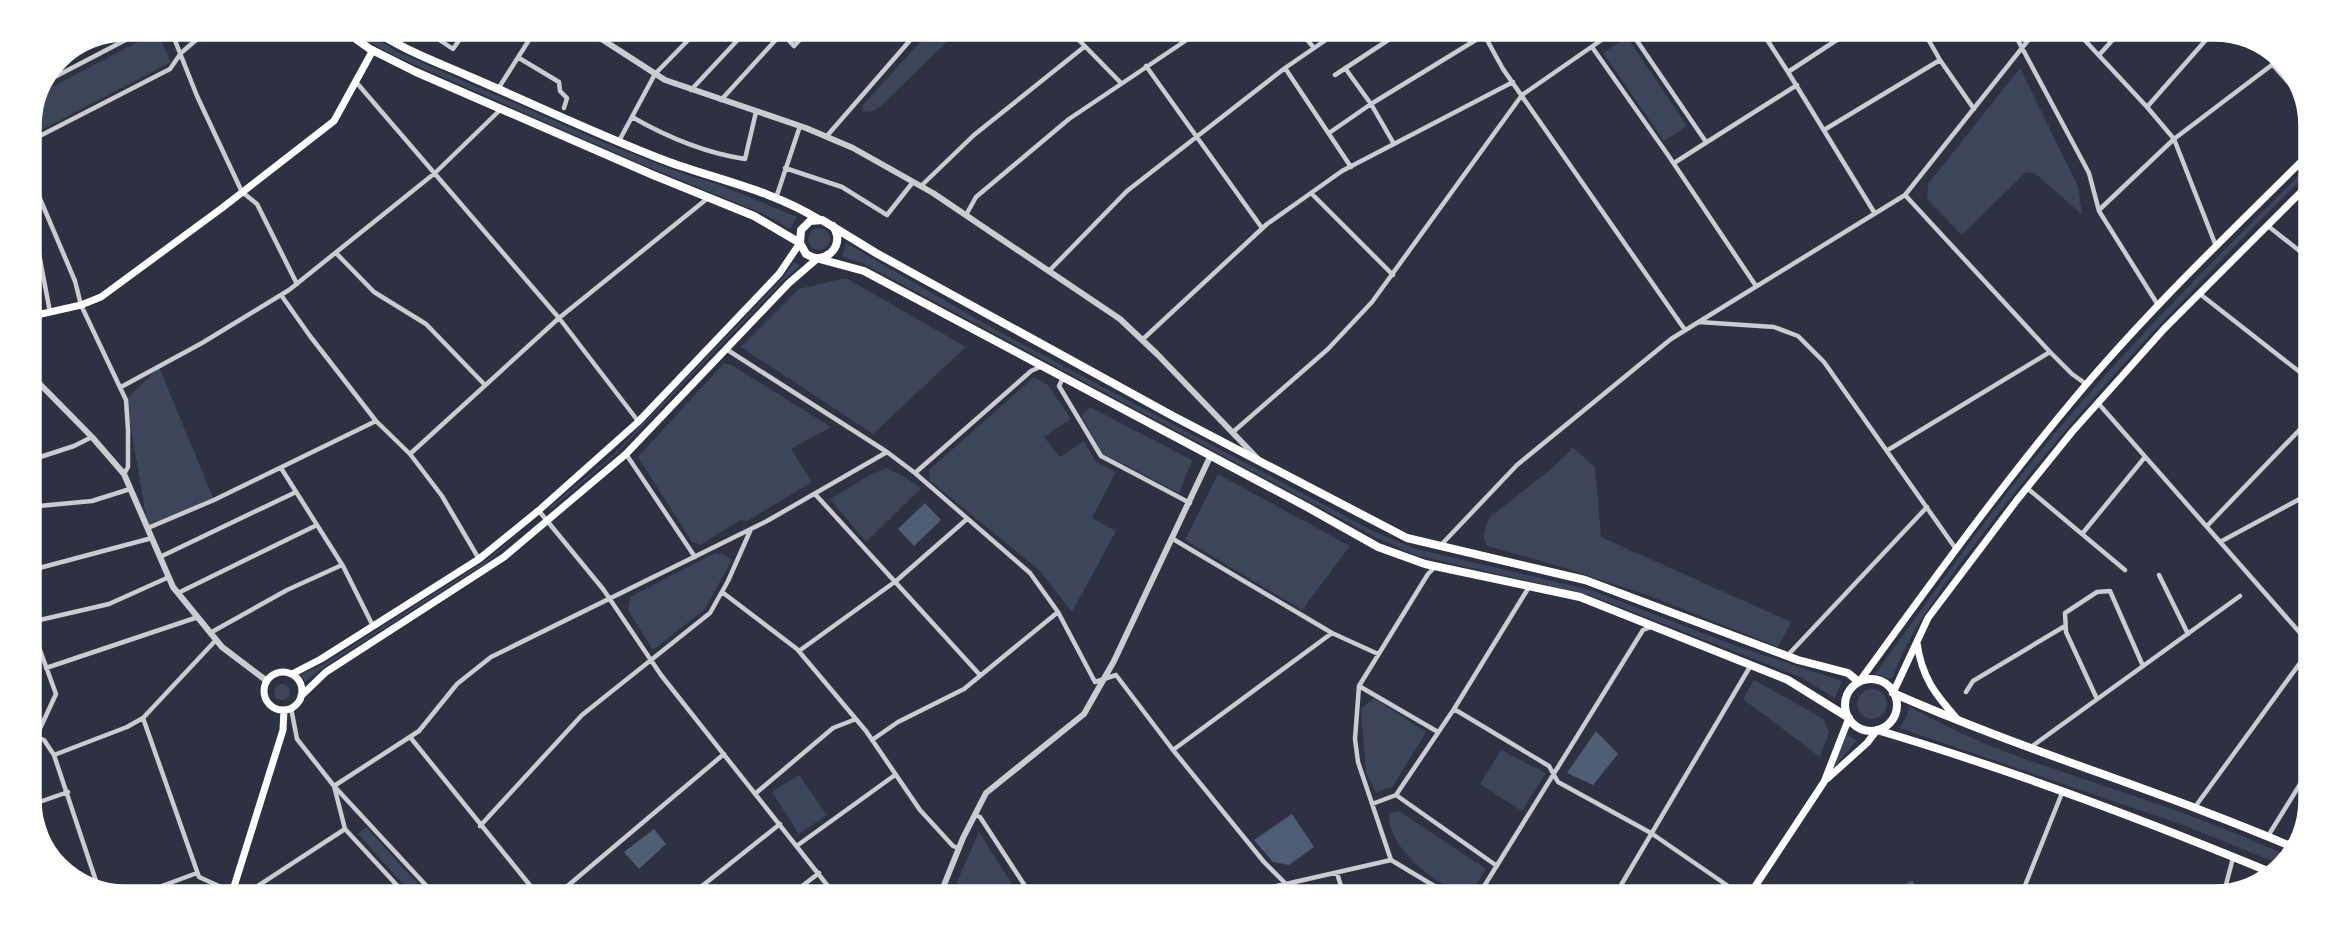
<svg xmlns="http://www.w3.org/2000/svg" width="2340" height="926" font-family="Lora,serif">
<style>
.green{fill:#3c4559}
.water{fill:#4f5d75}
.lines{fill:none;stroke-linecap:round;stroke-linejoin:round}
.minor{stroke:#caccd0;stroke-width:4.5}
.tertiary{stroke:#caccd0;stroke-width:6}
.secondary{stroke:#fff;stroke-width:7}
.primary{stroke:#fff;stroke-width:8}
.rim{fill:none;stroke:#fff;stroke-width:3.5}
</style>
<rect width="100%" height="100%" fill="#2d3142"/>
<path class="green" d="M354,29H361L398,52L610,145L684,174L720,185L797,217L790,229L766,215L636,162L395,56L367,41Z
M156,30L171,62L28,137V119L40,93L136,43Z
M931,30H959L881,106L870,112L862,111L863,105Z
M1627,37L1687,126L1664,141L1603,53Z
M2020,68L2078,186L2082,215L2036,174L2026,172L1962,235L1927,199L1928,184Z
M2311,163V170C2197,283 2085,399 1988,527C1952,575 1913,622 1892,679L1875,674C1926,604 1975,532 2029,465C2115,357 2214,260 2311,163Z
M808 239a11 11 0 1 1 22 0a11 11 0 1 1-22 0Z
M846,243L994,329L1375,532L1416,549L1591,590L1739,647L1842,681L1835,698L1800,677L1589,595L1415,555L1373,536L862,263L842,257Z
M794,262L800,266L784,280L616,454L550,510L549,508L615,453L634,433L783,278Z
M846,278L966,347L873,434L741,347L799,289Z
M724,363L733,366L831,427L791,449L812,482L747,521L741,520L700,545L692,542L638,457Z
M159,367L214,500L148,528L126,400Z
M1034,377L1048,385L1071,419L1044,437L1060,457L1084,441L1096,462L1116,472L1092,518L1116,531L1072,612L1039,570L930,481L929,470Z
M1090,407L1192,460L1179,493L1102,453L1081,415Z
M1573,448L1595,467L1601,537L1791,622L1778,647L1647,595L1552,564L1487,546C1481,536 1485,527 1490,517L1550,470Z
M886,468L903,476L921,488L866,542L830,499L870,475Z
M1218,474L1350,546L1302,610L1185,540Z
M529,526L486,563L325,666L305,682L301,675L324,664L485,561Z
M715,553L723,554L732,560L705,609L653,650L628,610L630,597Z
M1754,680L1824,719L1829,733L1820,757L1743,699Z
M274 692a8 8 0 1 1 16 0a8 8 0 1 1-16 0Z
M1857 704a15 15 0 1 1 30 0a15 15 0 1 1-30 0Z
M1374,698L1426,732L1393,786L1376,793L1366,772L1361,709Z
M1909,706C1983,750 2069,773 2149,801C2196,817 2243,836 2289,856L2282,865L2183,825L1899,728L1906,718Z
M1847,735L1857,740L1831,771Z
M1501,750L1546,773L1522,811L1480,784Z
M799,775L827,815L799,834L772,792Z
M1399,811L1486,869L1470,894C1441,891 1383,845 1390,813Z
M366,827L427,894H412L358,834Z
M979,832L1019,895H951Z"/>
<path class="water" d="M925,503L941,520L914,546L898,529Z
M1596,731L1618,754L1593,785L1567,773Z
M1292,814L1314,847L1289,865L1273,862L1254,840Z
M654,829L666,844L639,869L624,852Z
M1913,881L1918,894L1910,897H1889L1886,891Z"/>
<g class="lines">
<path class="minor" d="M170,28L197,96L242,192L257,204L297,284
M423,29L453,49L467,29
M779,30L794,46L809,30
M1069,30L1121,83
M1300,31L1314,48
M1482,31L1503,69L1685,330
M1631,32L1706,142
M1762,32L1788,72
M1849,32L1788,72L1874,212
M2014,33L2089,173L2099,211L2158,305
M2078,33L2147,107L2174,139L2216,246
M487,37L493,29
M599,37L608,29
M399,44L410,29
M1592,47L1668,155L1756,286
M2099,55L2119,33
M519,58L559,82L560,91L567,98L564,108
M1940,60L1974,109
M2273,65L2306,102
M1146,66L1262,228
M1285,68L1351,167
M1345,68L1371,104L1394,144
M1335,75L1402,31
M45,82L139,33L143,28
M356,82L559,318L638,421
M498,89L536,29
M691,90L747,30
M721,100L782,33
M2147,107L2212,33
M632,117C667,137 705,153 745,159L756,112
M1824,130L1940,60L1924,32
M1329,133L1371,104L1484,35
M826,137L919,30
M619,141L655,74L699,29
M28,142L170,69L181,53L210,28
M1674,163L1797,85
M785,168L842,187L887,215L913,182
M28,169L34,184
M28,179L38,194L75,281L81,305L126,400L128,430V467L124,474
M921,186L974,135L1084,47
M1311,193L1393,275
M1905,195L2050,352L2072,374L2086,384
M776,198L800,126
M2099,210L2174,139L2281,58
M966,215L976,197L1069,119L1200,31
M2268,226L2311,260
M28,242L39,254L50,312
M336,253L374,292L426,324L485,385
M1049,271L1127,191L1285,68L1339,31
M2200,294L2310,380
M281,295L310,336L376,421L410,454L442,496L479,559
M1699,322L1774,327L1798,336L1824,362L1956,549
M1142,340L1267,224L1311,193L1342,171L1513,82
M726,349L887,452L915,473L1030,573L1058,612L1095,682L1116,675L1173,750L1264,862L1285,883
M1063,378L1059,386L1101,456L1190,503
M121,387L202,343L289,290L435,173L500,110
M2098,403L2308,642
M1233,432L1328,349L1372,302L1522,95L1613,32
M1888,450L2050,352
M410,454L559,318L708,198
M626,454L695,557
M28,461L74,446L92,437
M281,468L343,566L373,626
M915,473L1031,371L1042,366
M2027,488L2125,570
M815,494L980,675
M28,507L92,501L130,489
M539,511L603,589L661,675L835,895
M2207,526L2310,419
M148,528L214,500L376,421
M2082,534L2145,457
M1173,539L1332,633L1378,654
M2220,542L2309,494
M1440,546L1517,465L1671,339L1905,195L2034,33
M160,557L296,492
M1435,567L1428,574L1359,686L1355,739L1358,762L1391,860L1451,896
M28,571L152,538
M2159,575L2188,634
M722,592L797,649L866,731L920,810L953,846L958,848
M178,593L317,525
M28,610L33,631L56,694L37,735
M31,622L109,604L169,577
M210,633L287,590L342,565
M799,651L896,581L967,519
M1787,656L1927,507
M46,668L198,617
M1359,686L1438,732
M1966,692L1973,681L2065,626
M2097,699L2066,632L2065,613L2097,592L2110,591L2143,666
M291,708L297,739L334,786L434,894
M1454,709L1549,766L1558,782L1651,833L1744,897
M143,718L199,877L232,892
M28,734L44,740L54,755L127,727L143,718L216,640
M410,737L537,894
M872,740L898,722L964,689L1058,612
M2031,747L2240,596
M1173,750L1332,633
M54,755L100,893
M756,793L833,728L856,719
M1396,795L1497,866
M36,804L57,867
M1372,804L1396,795L1454,709L1529,587
M28,806L68,792
M2195,807L2308,652
M975,815L980,817L1031,895
M480,826L582,715L710,613L728,581L751,529
M345,829L405,894
M2268,836L2307,773
M42,844L48,841
M798,845L895,775
M1337,873L1344,896
M703,885L711,894
M143,893L197,873
M247,893L345,829L334,786L419,731L457,684L491,657L767,521L887,452
M558,894L724,754
M692,894L780,824
M792,894L819,873
M1233,896L1391,860
M1478,896L1643,630L1651,627
M2223,896L2233,858
M1614,897L1751,665
M2020,898L2062,793"/>
<path class="tertiary" d="M586,29L665,80L806,128L853,148L933,193L1120,319L1158,355L1257,458
M28,372L92,437L124,474L173,587L222,647L267,681
M940,895L963,838L986,793L1084,714L1114,661L1210,457"/>
<path class="secondary" d="M28,317L81,305L101,297L222,208L334,121L373,50
M1917,643C1922,678 1935,694 1958,720
M264 691a19 19 0 1 1 38 0a19 19 0 1 1-38 0Z
M292,674L321,659L479,559L538,511L638,422L779,274L800,243
M1859,682C1932,582 2004,481 2084,387C2155,304 2234,228 2312,151
M1893,693L1928,618L2017,500L2072,432L2164,329L2311,182
M301,696L326,672L504,557L626,454L789,283L818,258
M1827,779L1867,743L1877,730
M232,893L283,730L284,710
M1748,897L1824,782L1849,718"/>
<path class="primary" d="M342,29L370,49L416,72L653,175L754,216L800,243
M373,29C402,50 440,63 473,78C538,106 603,137 669,162C719,180 773,191 818,219
M820,258C836,254 842,240 833,226
M1845 705a26 26 0 1 1 52 0a26 26 0 1 1-52 0Z
M1893,693C2024,751 2163,791 2295,848
M1849,718L1788,680L1580,597L1425,564L1378,547L1307,507L864,271L812,257L806,254L800,243L801,230L810,221L822,220L876,253L1171,415L1407,538L1585,580L1798,660L1848,673L1859,682
M1877,730C2012,770 2145,820 2275,874"/>
</g>
<path d="M0 0H2340V926H0ZM125 40H2215A85 85 0 0 1 2300 125V801A85 85 0 0 1 2215 886H125A85 85 0 0 1 40 801V125A85 85 0 0 1 125 40Z" fill="#fff" fill-rule="evenodd"/>
<path class="rim" d="M125 40H2215A85 85 0 0 1 2300 125V801A85 85 0 0 1 2215 886H125A85 85 0 0 1 40 801V125A85 85 0 0 1 125 40Z"/>
</svg>
